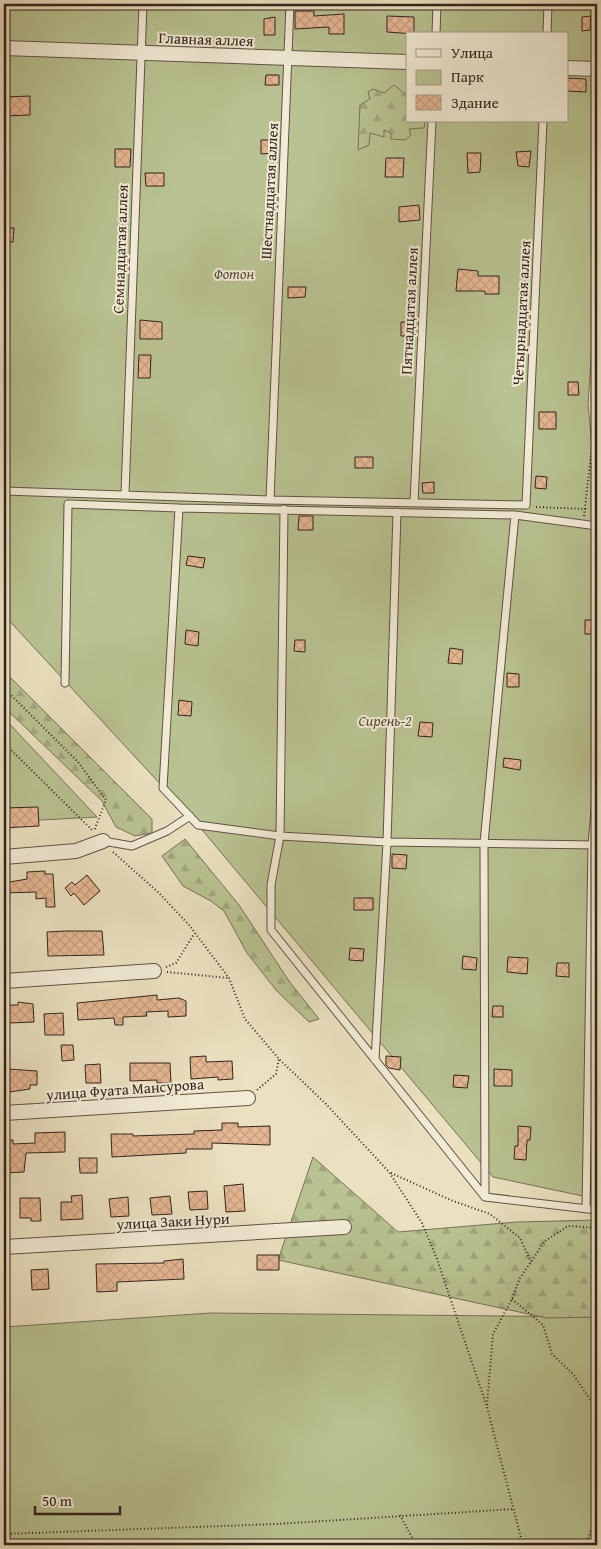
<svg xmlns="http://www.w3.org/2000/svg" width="601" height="1549" font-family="'Gentium Book Plus',serif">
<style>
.green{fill:#b9c291;stroke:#767257;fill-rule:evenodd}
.forest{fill:url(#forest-firs);stroke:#767257}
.building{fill:url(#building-cross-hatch);stroke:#33231d}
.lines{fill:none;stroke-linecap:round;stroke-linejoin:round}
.service-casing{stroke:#615246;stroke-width:9}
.minor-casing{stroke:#615246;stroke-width:16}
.path{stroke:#33231d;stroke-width:2;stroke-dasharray:1 2.5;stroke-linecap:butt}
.service{stroke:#f2ecd6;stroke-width:7}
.minor{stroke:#f2ecd6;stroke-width:14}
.labels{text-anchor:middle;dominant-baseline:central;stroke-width:4;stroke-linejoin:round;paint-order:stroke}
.street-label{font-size:15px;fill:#33231d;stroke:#f2ecd6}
.park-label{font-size:15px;font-style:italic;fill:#544b3a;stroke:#f2ecd6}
</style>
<defs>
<pattern id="forest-firs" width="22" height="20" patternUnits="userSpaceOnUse" patternTransform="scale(1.25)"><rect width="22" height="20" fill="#b9c291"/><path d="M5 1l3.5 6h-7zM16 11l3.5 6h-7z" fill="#a0a67d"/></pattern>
<pattern id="building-cross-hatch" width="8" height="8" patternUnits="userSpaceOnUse" patternTransform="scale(1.25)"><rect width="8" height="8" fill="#e6b793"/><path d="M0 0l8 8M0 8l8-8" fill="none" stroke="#c69d7e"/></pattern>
</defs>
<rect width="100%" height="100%" fill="#ebe1c0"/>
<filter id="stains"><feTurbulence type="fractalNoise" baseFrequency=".004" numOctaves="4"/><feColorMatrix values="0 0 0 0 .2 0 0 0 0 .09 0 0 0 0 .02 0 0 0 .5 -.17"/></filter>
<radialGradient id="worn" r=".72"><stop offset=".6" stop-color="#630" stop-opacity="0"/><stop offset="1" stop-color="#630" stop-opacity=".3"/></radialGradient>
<path class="green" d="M4,4H597V274L588,405L593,456L597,455V1199L493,1177L198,825L4,615ZM407,34H567V121H407Z
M4,718L97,817L4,822Z
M211,1313L597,1317V1545H4V1327Z"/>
<path class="forest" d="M394,85L407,96V121H425L424,128L409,129L411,135L405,140L391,139V133L384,130V137L370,133L369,145L358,150L360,105L370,99L368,92L373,89L384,93Z
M4,671L152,819V833L135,836L116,827L102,801L4,707Z
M185,839L239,905L289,981L319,1019L309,1022L276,990L247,953L224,911L211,901L183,886L162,856Z
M313,1157L398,1232L517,1222L597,1220V1317L547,1318L278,1260Z"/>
<path class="building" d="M295,11H314V16L344,14V34H329V27L295,29Z
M387,16L414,17V34L387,32Z
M591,16L590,30L582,31V17Z
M275,17V35H264V19Z
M266,75H279V85H265Z
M567,78L586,79V92L567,91Z
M30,96V115L4,116V97Z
M261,140H275V153L261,154Z
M115,149H131L130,167H115Z
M531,151L529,167L518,166L516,152Z
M467,153H481L480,172L468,173Z
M386,158H404L403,177H385Z
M145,173H164V186H146Z
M419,205L420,220L399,222V207Z
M4,228H14L13,242H4Z
M458,269L478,271V276H499V294H485V291H456Z
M288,287H306L305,297L288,298Z
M140,320L162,322V339H140Z
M401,322H413V336H401Z
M139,355H151L150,378H138Z
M568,382H578L579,395H568Z
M539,412H556V429H539Z
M355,457H373V468H355Z
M536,476L547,477L546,489L535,488Z
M434,482V493H423L422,483Z
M299,516H313V530H298Z
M188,556L205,558L203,568L186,565Z
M585,620H597V634H585Z
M186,630L199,632L198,646L185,644Z
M295,640H305V652L294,651Z
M450,648L463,650L462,664L448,663Z
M507,673L519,674V687H507Z
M179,700L192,702L191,716L178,715Z
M420,722L433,723L432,737L418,736Z
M504,758L521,760L520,770L503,767Z
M38,807L39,826L4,828V808Z
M392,854L407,855L406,869L392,868Z
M45,871V874H53L55,907H46V898L36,899V892L4,893V883L27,879V872Z
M87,875L100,891L84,905L74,893L71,896L65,888L72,882L75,885Z
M354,898H373V910H354Z
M66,931H102L104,955L48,956L47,932Z
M350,948L364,949L363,961L349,960Z
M463,956L477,958L476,970L462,969Z
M508,957L528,958L527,974L507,972Z
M557,963H569V977L556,976Z
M157,995V1000L179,998L186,1001V1016L168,1017V1011L146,1012L147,1016L123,1017V1025H115L114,1018L78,1020L77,1003Z
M18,1002L33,1004L34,1022L9,1023V1005H18Z
M493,1006H503V1017H492Z
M63,1013L64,1035H45L44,1014Z
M61,1045H73L74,1060L62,1061Z
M206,1056V1062L232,1061L233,1079L218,1080V1077L191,1079L190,1057Z
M386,1056L401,1057L400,1070L389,1068L386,1065Z
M130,1063H170L171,1083H157V1080L130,1081Z
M100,1064L101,1083H86L85,1065Z
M8,1069L37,1071V1085H30V1089L9,1092Z
M494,1069L512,1070V1086H494Z
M454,1075L469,1076L467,1088L453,1087Z
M222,1123H238V1127L270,1126V1145L212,1143V1149H186V1153L112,1157L111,1134H133V1136L194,1134V1131L222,1130Z
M518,1126L531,1127L530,1140H527L526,1160L514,1159L515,1146H518Z
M65,1132V1152L26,1153L24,1172L4,1173V1140H13V1144L35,1143V1133Z
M79,1158H97V1173H80Z
M243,1184L245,1211L226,1212L224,1186Z
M207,1191L208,1209L190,1210L188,1192Z
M82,1195L83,1219L61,1220V1202H72L71,1196Z
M170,1196L172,1214L152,1215L150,1198Z
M128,1197L129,1216L111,1217L109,1199Z
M20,1198H40L41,1221H31V1218H20Z
M257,1255H279V1270H257Z
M183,1259L184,1279L117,1282V1291L97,1292L96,1264L164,1263V1261Z
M48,1269L49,1289L32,1290L31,1270Z"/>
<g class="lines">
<g class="service-casing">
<path id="service" d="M436,34L437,4
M547,34L548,4
M4,491L270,500L526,505L543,121
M125,494L143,4
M270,500L290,4
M414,502L432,121
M284,509L280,836L271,885V930L485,1197L597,1210
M597,526L515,515L179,508L163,788L198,825L280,836L387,842L597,845
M65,683L68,504L179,508
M103,841L132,846L167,831L190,816
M375,1060L387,842L397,512
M485,1197L484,843L515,515
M586,1209L592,845L597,787"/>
</g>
<g class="minor-casing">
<path id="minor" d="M4,48L407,62
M567,68L597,69
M4,857L76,851L103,841
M4,981L154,971
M4,1113L248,1098
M4,1247L344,1227"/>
</g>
<path class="path" d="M536,507L586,509
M584,516L597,402
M4,688L78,762L106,800L94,831
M4,743L93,831
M113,852L159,893L189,925L229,978L245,1019L279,1059L326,1104L389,1172L422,1223L437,1259L487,1407L521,1538V1545
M166,967L176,963L194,934
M167,972L229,978
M257,1090L276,1074L279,1059
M391,1173L453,1201L490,1214L520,1238L531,1262
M512,1299L543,1325L552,1354L573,1374L597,1410
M487,1405L493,1334L512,1299L520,1278L545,1241L568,1226L597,1228
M400,1515L416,1545
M4,1534L276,1524L514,1509
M585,1545L594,1524L597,1523"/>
<use href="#service" class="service"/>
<use href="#minor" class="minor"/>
</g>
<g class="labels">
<g class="street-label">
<text transform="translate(206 39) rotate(2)">Главная аллея</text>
<text transform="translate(269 191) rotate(-87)">Шестнадцатая аллея</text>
<text transform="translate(120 249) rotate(-88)">Семнадцатая аллея</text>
<text transform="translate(409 311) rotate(-87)">Пятнадцатая аллея</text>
<text transform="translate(521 313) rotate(-87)">Четырнадцатая аллея</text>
<text transform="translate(125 1089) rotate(-4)">улица Фуата Мансурова</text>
<text transform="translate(173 1221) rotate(-3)">улица Заки Нури</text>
</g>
<g class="park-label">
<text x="234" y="273">Фотон</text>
<text x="385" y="720">Сирень-2</text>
</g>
</g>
<rect width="601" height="1549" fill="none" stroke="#ebe1c0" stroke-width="20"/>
<rect x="5" y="5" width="591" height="1539" fill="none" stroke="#33231d" stroke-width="2.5"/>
<rect x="10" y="10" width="581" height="1529" fill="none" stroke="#33231d"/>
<rect x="406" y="32" width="162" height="90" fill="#f2ecd6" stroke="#a69c8c"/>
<rect x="416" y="49" width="25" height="8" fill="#f2ecd6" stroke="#a69c8c"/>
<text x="451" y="58" font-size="15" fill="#33231d">Улица</text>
<rect x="416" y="70" width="25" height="15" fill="#b9c291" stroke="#a69c8c"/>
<text x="451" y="82" font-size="15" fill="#33231d">Парк</text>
<rect x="416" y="95" width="25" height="15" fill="url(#building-cross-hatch)" stroke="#a69c8c"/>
<text x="451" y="108" font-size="15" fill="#33231d">Здание</text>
<path d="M35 1506v8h85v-8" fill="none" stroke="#33231d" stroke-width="2.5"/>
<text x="42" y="1506" font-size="15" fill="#33231d" stroke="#f2ecd6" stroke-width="4" paint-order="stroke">50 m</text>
<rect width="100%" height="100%" filter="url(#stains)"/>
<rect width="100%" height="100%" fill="url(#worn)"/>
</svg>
